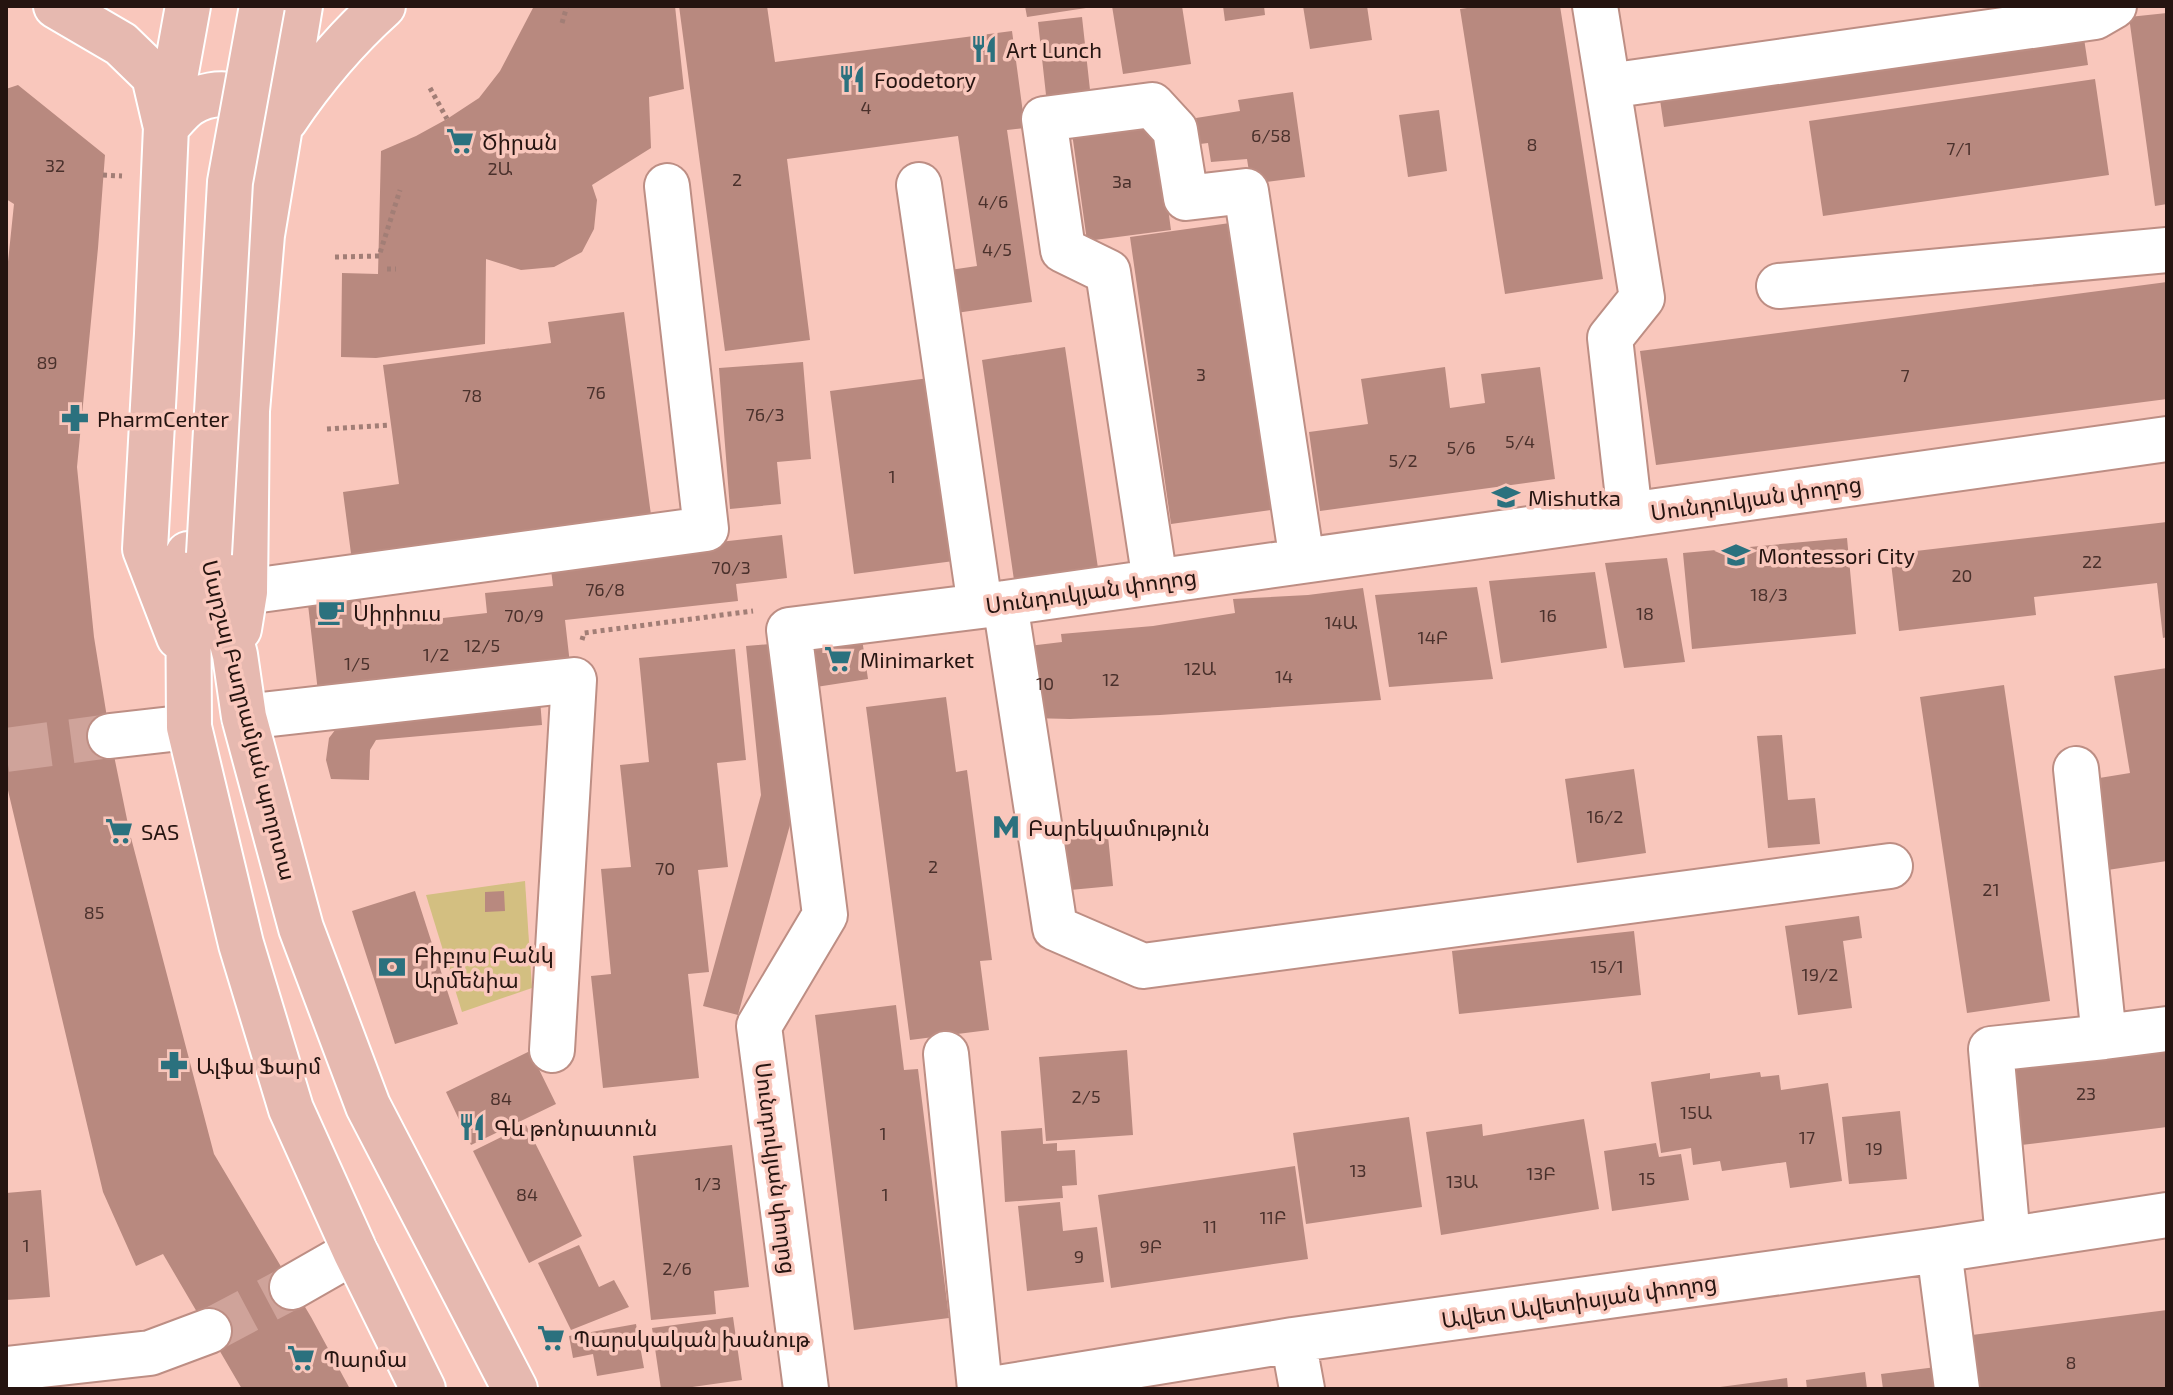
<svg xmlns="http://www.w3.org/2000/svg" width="2173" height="1395" font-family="'Exo 2','Noto Sans Armenian',sans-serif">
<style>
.green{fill:#d3bf81}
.building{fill:#b8897f}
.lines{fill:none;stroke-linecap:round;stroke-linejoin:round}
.minor-tunnel{stroke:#cfa39a;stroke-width:44;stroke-dasharray:44 22;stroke-linecap:butt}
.minor-casing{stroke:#bd8e84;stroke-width:48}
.major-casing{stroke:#fff;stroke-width:48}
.path{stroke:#a27e76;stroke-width:5;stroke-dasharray:4 4;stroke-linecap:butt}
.minor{stroke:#fff;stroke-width:44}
.major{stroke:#e6b9b0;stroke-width:44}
.major-bridge-casing{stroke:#fff;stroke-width:48;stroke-linecap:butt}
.major-bridge{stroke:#e6b9b0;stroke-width:44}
.labels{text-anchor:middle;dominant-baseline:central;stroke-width:7;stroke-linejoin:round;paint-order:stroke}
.number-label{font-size:18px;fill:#4a312c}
.poi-label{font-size:22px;fill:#251410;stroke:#f9c7bc;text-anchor:start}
.street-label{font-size:22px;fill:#251410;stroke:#f9c7bc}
</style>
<rect width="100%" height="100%" fill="#f9c7bc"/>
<path class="green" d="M525,881L532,988L462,1012L426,895Z"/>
<path class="building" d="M534,6H675L684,89L649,97L651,148L592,185L597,200L594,229L582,252L554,267L521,270L486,259L485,344L376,358L341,357L342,273L378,274L381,151L416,136L447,119L479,98L500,71Z
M679,6H767L775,62L1012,31L1025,128L1007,130L1032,302L956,313L950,270L977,266L958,136L787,159L810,340L725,351Z
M1025,6H1086V8L1027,17Z
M1112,6H1182L1191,64L1123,74Z
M1223,6H1264L1265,15L1225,21Z
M1303,6H1367L1372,40L1310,49Z
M1481,6H1560L1603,279L1505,294L1460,9Z
M2167,13V204L2155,206L2129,17Z
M1082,17L1091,99L1047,104L1038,22Z
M2082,25L2088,65L1664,127L1658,86Z
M2095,79L2109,175L1823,216L1809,121Z
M18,85L105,155L98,248L77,467L94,637L110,736L130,834L214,1154L311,1317L350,1389H242L163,1254L136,1266L103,1192L6,782V281L14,204L6,199V89Z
M1293,92L1305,177L1251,184L1247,159L1211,162L1208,143L1200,144L1196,118L1240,111L1238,100Z
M1439,110L1447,171L1408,177L1399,115Z
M1156,122L1171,230L1087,241L1072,133Z
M1230,223L1271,510L1171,524L1130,237Z
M2167,282V399L1656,465L1640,351Z
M624,312L653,530L353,569L343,492L399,484L383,365L551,343L548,322Z
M1065,347L1098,568L1014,580L982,360Z
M803,362L811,459L777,462L781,504L730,509L719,368Z
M1445,367L1450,408L1485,403L1481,374L1540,367L1555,479L1320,511L1309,432L1368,424L1361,379Z
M929,378L954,561L854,574L830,391Z
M2167,522V637L2163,638L2157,583L2034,597L2036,615L1899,631L1890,554Z
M782,535L787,578L736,584L738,601L565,620L570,664L318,692L306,587L359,582L364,627L487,613L485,593L553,586L550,561Z
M1847,538L1856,634L1692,649L1683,553Z
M1667,558L1685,662L1624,668L1605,563Z
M1595,572L1607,648L1501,663L1489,581Z
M1477,587L1493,679L1389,687L1375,595Z
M1363,588L1381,700L1160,715L1070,719L1029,718L1020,647L1062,642L1061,634L1153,626L1235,613L1233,599L1308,595Z
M861,632L868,679L816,687L808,640Z
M781,643L796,803L738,1015L703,1006L761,795L746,646Z
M735,649L746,760L717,763L728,867L698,870L709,972L688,974L699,1078L603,1088L591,976L611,974L601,869L631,867L620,765L649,762L639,658Z
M2167,668V861L2101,871L2087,780L2130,773L2114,676Z
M2004,685L2050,1001L1967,1013L1920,697Z
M946,697L956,772L967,770L992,960L980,961L989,1030L910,1040L866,707Z
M540,699L542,725L376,740L370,750L369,780L331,779L326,760L329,738L345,717Z
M1782,735L1788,800L1815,798L1820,844L1768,848L1757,736Z
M1634,769L1646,853L1577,863L1565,779Z
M1107,826L1113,886L1070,890L1063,830Z
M415,891L458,1024L395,1044L352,911Z
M504,891L505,911L485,912V892Z
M1859,916L1862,938L1843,941L1852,1008L1798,1015L1785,926Z
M1634,931L1641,995L1459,1014L1452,951Z
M896,1005L904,1070L918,1069L949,1318L854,1330L815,1015Z
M2167,1039V1127L2013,1146L2001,1059Z
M1127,1050L1133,1135L1046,1141L1039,1057Z
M530,1051L556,1104L471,1145L446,1092Z
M1760,1072L1761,1077L1779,1075L1781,1090L1828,1083L1842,1181L1790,1188L1786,1162L1722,1171L1720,1161L1693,1165L1691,1148L1661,1153L1651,1082L1710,1073V1079Z
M1900,1111L1907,1179L1849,1184L1842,1117Z
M1409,1117L1422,1207L1306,1224L1293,1133Z
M1584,1119L1599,1209L1441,1235L1426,1132L1482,1124L1483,1136Z
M526,1125L582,1236L529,1263L473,1151Z
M1042,1128L1043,1144L1057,1143V1151L1075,1150L1077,1185L1062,1186L1063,1198L1005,1202L1001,1131Z
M1656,1143L1659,1157L1681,1154L1689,1200L1612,1211L1604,1151Z
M732,1145L749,1287L714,1291L716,1314L651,1320L633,1156Z
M1295,1166L1308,1259L1111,1288L1098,1195Z
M41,1190L50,1297L6,1300V1193Z
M1060,1202L1063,1231L1097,1227L1104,1282L1027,1291L1018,1206Z
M579,1245L599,1287L614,1280L629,1307L571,1330L538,1263Z
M2167,1310V1389H1979L1972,1335Z
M733,1317L742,1380L678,1389H661L652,1328Z
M636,1324L644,1368L597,1376L593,1354L573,1358L569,1336Z
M1944,1366L1947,1389H1883L1881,1374Z
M1865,1372L1867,1389H1807L1806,1380Z
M1787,1378L1788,1389H1720V1387Z"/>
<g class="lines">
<path class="minor-tunnel" d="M6,750L110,736
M209,1331L292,1287"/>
<g class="minor-casing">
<path id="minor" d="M1595,6L1642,298L1610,338L1630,515
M1608,86L2095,17L2114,6
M919,185L980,606
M1779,286L2167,250
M1155,581L1108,272L1063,250L1044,119L1152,105L1175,130L1186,198L1246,191L1302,561
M245,592L706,529L667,186
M1005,603L1055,928L1143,966L1890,866
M244,717L574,680L552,1050
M110,736L189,727
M2104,1037L2167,1029
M946,1054L980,1389
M2008,1239L1991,1049L2104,1037L2076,769
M1939,1250L1957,1389
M292,1287L355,1251
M1293,1340L1302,1389
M6,1369L150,1353L209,1331
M806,1389L759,1026L825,915L789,630L1005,603L2167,439
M992,1389L1293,1340L1939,1250L2167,1215"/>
</g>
<g class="major-casing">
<path id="major" d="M56,6L121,44L154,76L165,123
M285,120C314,77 344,41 383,6
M166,127C173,120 180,110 189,104C216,86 255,94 273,121
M188,554L189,727L241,944L291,1109L355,1251L423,1389
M209,554L235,655L244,717L301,928L368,1106L515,1389
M239,629L245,592L247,411L262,235L300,6
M179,637L145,549L157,334L166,127L188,6"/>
</g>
<path class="path" d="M562,23L567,6
M430,88L447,119
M103,175L122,176
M335,257L379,256L400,190
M387,269H396
M327,429L390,425
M582,640L584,633L753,611"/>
<use href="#minor" class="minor"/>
<use href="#major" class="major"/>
<g class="major-bridge-casing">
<path id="major-bridge" d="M209,554L230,182L262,6"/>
</g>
<use href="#major-bridge" class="major-bridge"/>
</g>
<defs>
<g id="restaurant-bare" transform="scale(2.16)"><path d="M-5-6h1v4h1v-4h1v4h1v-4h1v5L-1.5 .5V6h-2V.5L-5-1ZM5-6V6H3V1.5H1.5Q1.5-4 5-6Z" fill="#2b717e" stroke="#f9c7bc" stroke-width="2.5" paint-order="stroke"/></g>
<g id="supermarket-bare" transform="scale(2.16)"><path d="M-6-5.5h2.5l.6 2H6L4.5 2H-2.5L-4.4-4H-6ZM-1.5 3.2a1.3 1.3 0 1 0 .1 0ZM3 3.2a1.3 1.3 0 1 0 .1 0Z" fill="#2b717e" stroke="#f9c7bc" stroke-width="2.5" paint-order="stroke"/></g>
<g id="pharmacy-bare" transform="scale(2.16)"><path d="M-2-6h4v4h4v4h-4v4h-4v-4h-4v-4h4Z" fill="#2b717e" stroke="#f9c7bc" stroke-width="2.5" paint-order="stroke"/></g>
<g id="school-bare" transform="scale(2.16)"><path d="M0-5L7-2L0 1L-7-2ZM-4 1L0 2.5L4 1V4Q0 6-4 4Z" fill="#2b717e" stroke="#f9c7bc" stroke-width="2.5" paint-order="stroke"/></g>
<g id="cafe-bare" transform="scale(2.16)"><path d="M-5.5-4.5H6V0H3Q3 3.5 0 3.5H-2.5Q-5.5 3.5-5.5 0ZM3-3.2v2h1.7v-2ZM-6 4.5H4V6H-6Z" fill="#2b717e" stroke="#f9c7bc" stroke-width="2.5" paint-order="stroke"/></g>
<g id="metro-bare" transform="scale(2.16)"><path d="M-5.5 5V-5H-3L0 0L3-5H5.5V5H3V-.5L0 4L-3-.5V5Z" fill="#2b717e" stroke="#f9c7bc" stroke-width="2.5" paint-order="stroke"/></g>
<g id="bank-bare" transform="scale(2.16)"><path d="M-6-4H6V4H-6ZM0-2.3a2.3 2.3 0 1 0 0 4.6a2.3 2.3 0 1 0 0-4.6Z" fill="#2b717e" stroke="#f9c7bc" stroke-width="2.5" paint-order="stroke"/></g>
</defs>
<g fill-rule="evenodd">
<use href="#restaurant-bare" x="984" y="49"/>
<use href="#restaurant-bare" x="852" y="79"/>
<use href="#supermarket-bare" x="460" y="141"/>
<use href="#pharmacy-bare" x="75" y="418"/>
<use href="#school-bare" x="1506" y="497"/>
<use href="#school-bare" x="1736" y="555"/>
<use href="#cafe-bare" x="331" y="612"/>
<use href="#supermarket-bare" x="838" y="659"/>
<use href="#metro-bare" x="1006" y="827"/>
<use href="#supermarket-bare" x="119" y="831"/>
<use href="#bank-bare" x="392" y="967"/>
<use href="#pharmacy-bare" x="174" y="1065"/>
<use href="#restaurant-bare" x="472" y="1127"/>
<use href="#supermarket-bare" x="551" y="1338"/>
<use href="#supermarket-bare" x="301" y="1358"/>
</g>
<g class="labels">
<g class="number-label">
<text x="866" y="107">4</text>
<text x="1271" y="135">6/58</text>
<text x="1532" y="144">8</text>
<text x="1959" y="148">7/1</text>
<text x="55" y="165">32</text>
<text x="500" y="168">2Ա</text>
<text x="737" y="179">2</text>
<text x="1122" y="181">3a</text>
<text x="993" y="201">4/6</text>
<text x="997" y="249">4/5</text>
<text x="47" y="362">89</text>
<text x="1201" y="374">3</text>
<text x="1905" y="375">7</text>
<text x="596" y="392">76</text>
<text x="472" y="395">78</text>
<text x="765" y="414">76/3</text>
<text x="1520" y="441">5/4</text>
<text x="1461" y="447">5/6</text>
<text x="1403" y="460">5/2</text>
<text x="892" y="476">1</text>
<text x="2092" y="561">22</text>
<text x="731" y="567">70/3</text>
<text x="1962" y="575">20</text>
<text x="605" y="589">76/8</text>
<text x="1769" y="594">18/3</text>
<text x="1645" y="613">18</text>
<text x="524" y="615">70/9</text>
<text x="1548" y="615">16</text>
<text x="1341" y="622">14Ա</text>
<text x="1433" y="637">14Բ</text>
<text x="482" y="645">12/5</text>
<text x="436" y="654">1/2</text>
<text x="357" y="663">1/5</text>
<text x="1200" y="668">12Ա</text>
<text x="1284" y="676">14</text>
<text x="1111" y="679">12</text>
<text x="1045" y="683">10</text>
<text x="1605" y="816">16/2</text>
<text x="933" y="866">2</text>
<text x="665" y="868">70</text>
<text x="1991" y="889">21</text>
<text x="94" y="912">85</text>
<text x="1607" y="966">15/1</text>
<text x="1820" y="974">19/2</text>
<text x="2086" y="1093">23</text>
<text x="1086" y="1096">2/5</text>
<text x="501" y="1098">84</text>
<text x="1696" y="1112">15Ա</text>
<text x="883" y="1133">1</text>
<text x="1807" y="1137">17</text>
<text x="1874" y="1148">19</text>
<text x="1358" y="1170">13</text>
<text x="1541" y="1173">13Բ</text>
<text x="1647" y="1178">15</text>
<text x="1462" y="1181">13Ա</text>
<text x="708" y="1183">1/3</text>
<text x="527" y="1194">84</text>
<text x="885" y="1194">1</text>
<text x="1273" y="1217">11Բ</text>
<text x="1210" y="1226">11</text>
<text x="26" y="1245">1</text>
<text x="1151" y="1246">9Բ</text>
<text x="1079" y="1256">9</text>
<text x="677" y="1268">2/6</text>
<text x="2071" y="1362">8</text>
</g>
<g class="poi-label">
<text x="1006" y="49">Art Lunch</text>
<text x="874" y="79">Foodetory</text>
<text x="482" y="141">Ծիրան</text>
<text x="97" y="418">PharmCenter</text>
<text x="1528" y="497">Mishutka</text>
<text x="1758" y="555">Montessori City</text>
<text x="353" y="612">Սիրիուս</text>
<text x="860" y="659">Minimarket</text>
<text x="1028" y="827">Բարեկամություն</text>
<text x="141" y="831">SAS</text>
<text x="414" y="954">Բիբլոս Բանկ<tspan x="414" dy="25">Արմենիա</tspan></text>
<text x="196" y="1065">Ալֆա Ֆարմ</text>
<text x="494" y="1127">Գև թոնրատուն</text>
<text x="573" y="1338">Պարսկական խանութ</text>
<text x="323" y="1358">Պարմա</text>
</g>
<g class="street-label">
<text transform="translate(1756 497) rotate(-8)">Սունդուկյան փողոց</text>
<text transform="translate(1091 590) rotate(-8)">Սունդուկյան փողոց</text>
<text transform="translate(250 720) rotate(76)">Մարշալ Բաղրամյան պողոտա</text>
<text transform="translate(777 1168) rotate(83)">Սունդուկյան փողոց</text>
<text transform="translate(1579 1300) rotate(-8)">Ավետ Ավետիսյան փողոց</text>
</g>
</g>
<rect width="2173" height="1395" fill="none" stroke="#251410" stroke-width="16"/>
</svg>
